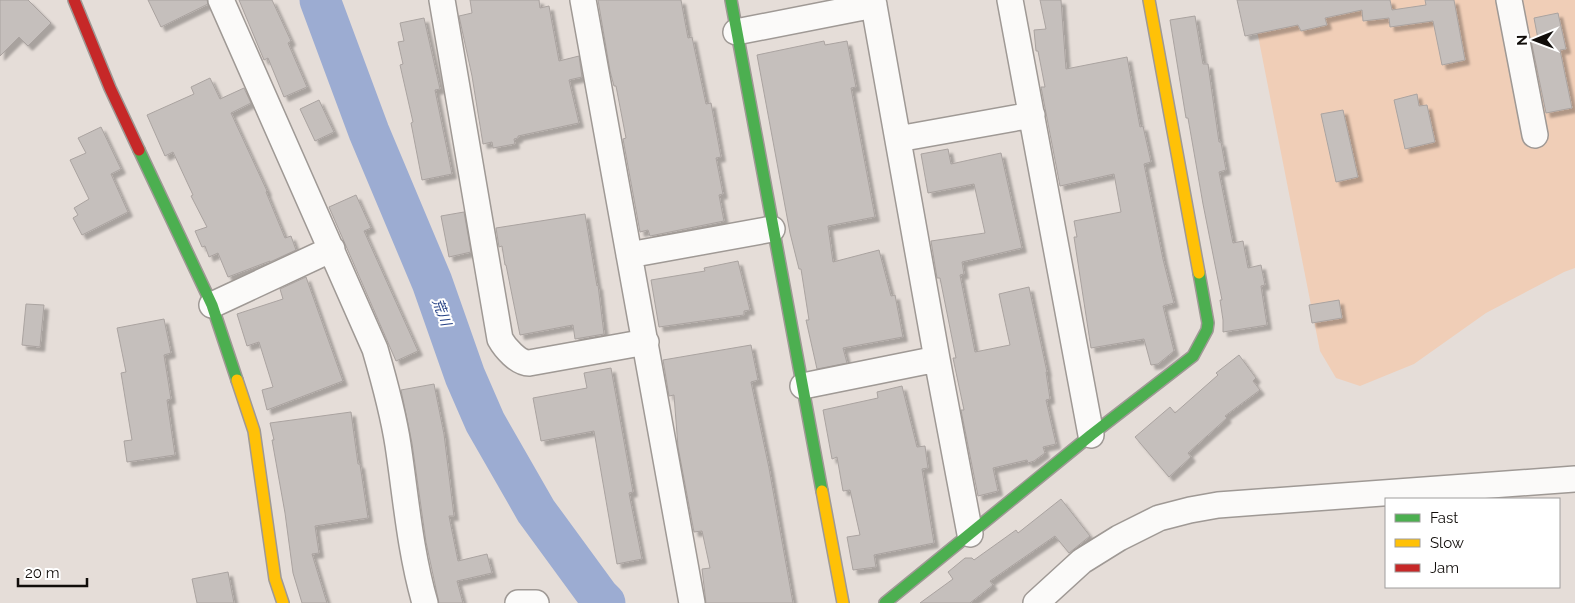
<svg xmlns="http://www.w3.org/2000/svg" width="1575" height="603" font-family="Raleway,'Noto Sans JP',sans-serif">
<style>
.green{fill:#f0ceb7}
.lines{fill:none;stroke-linecap:round;stroke-linejoin:round}
.river{stroke:#9cacd2;stroke-width:41}
.building{fill:#c5bfbc;stroke:#aaa3a0;filter:url(#shadow)}
.street-casing{stroke:#9f9995;stroke-width:28}
.fast-casing{stroke:#9f9995;stroke-width:14}
.slow-casing{stroke:#9f9995;stroke-width:14}
.jam-casing{stroke:#9f9995;stroke-width:14}
.street{stroke:#fbfaf9;stroke-width:25}
.fast{stroke:#4caf50;stroke-width:11}
.slow{stroke:#ffc107;stroke-width:11}
.jam{stroke:#c62828;stroke-width:11}
.labels{text-anchor:middle;dominant-baseline:central;stroke-width:4;stroke-linejoin:round;paint-order:stroke}
.water-label{font-size:14px;font-style:italic;fill:#264286;stroke:#fff}
</style>
<defs>
<filter id="shadow"><feDropShadow dx="4.5" dy="4.5" stdDeviation="1" flood-color="#0004"/></filter>
</defs>
<rect width="100%" height="100%" fill="#e5ddd8"/>
<path class="green" d="M1251,0H1575V268L1564,272L1486,313L1414,364L1360,386L1336,378L1320,351Z"/>
<g class="lines">
<path class="river" d="M320,0L369,132L432,282L465,376L485,422L536,511L599,597L605,603"/>
</g>
<path class="building" d="M0,0H28L51,23L28,46L19,37L0,56Z
M148,0H207L208,4L161,27Z
M239,0H272L291,41L288,43L307,87L284,97L268,58L264,60Z
M470,0H539L540,8L549,6L559,61L579,56L582,77L569,80L579,123L518,136V138L514,139L515,144L493,148L492,142L483,144L472,76L459,16L472,13Z
M598,0H681L688,38L692,37L706,104L711,103L721,157L716,158L723,194L719,195L724,221L650,236L648,230L640,232L623,139L626,138L616,86H614L610,71Z
M1040,0H1061L1066,69L1127,57L1140,127L1143,126L1151,162L1144,164L1163,259L1174,303L1163,306L1174,351L1158,364L1151,365L1144,339L1091,348L1074,237H1077L1074,221L1121,212L1114,174L1060,186L1041,87H1045L1038,51H1036L1034,30L1046,29Z
M1237,0H1390L1392,10L1426,5L1425,0H1454L1465,60L1442,65L1433,21L1390,27L1389,18L1363,21L1362,10L1325,18L1327,25L1301,31L1298,25L1245,36Z
M1558,13L1566,49L1560,50L1572,108L1546,113L1531,40L1538,39L1534,18Z
M1195,16L1203,64H1208L1219,142H1221L1226,170L1219,172L1233,243L1243,241L1248,268L1261,265L1265,285L1261,286L1267,325L1223,332V320L1220,300H1222L1203,204L1188,118H1186L1170,20Z
M424,18L440,89L435,90L452,174L422,180L411,123L413,122L400,65L403,64L398,42L404,41L400,23Z
M824,41L825,45L847,41L856,87L851,88L875,217L828,226L833,262L879,250L891,296L895,295L903,337L843,348L847,363L817,369L806,320H809L801,269H799L790,233L757,55Z
M210,78L220,99L244,88L251,103L231,113L267,191L266,192L285,238L291,236L296,250L270,262V261L228,277L218,253L209,257L205,246L202,247L195,231L207,227L191,196L193,195L173,152L165,156L147,115L194,94L191,87Z
M1417,94L1419,106L1427,105L1435,142L1405,149L1394,100Z
M319,100L334,132L315,141L300,109Z
M1343,110L1358,177L1336,182L1321,114Z
M101,127L121,169L111,174L128,212L82,235L73,218L78,215L74,208L89,199L70,160L86,153L78,138Z
M948,149L951,164L1001,153L1022,248L962,262L964,274L960,275L975,352L1010,345L999,294L1029,287L1047,372H1046L1050,399L1046,400L1056,444L1043,447L1045,453L1034,461L1028,463L1027,460L993,468L998,491L978,496L961,410H964L953,358H956L940,278H937L931,241L985,233L974,184L928,193L921,154Z
M356,195L371,228L364,231L418,351L396,361L329,207Z
M464,212L471,252L449,257L441,216Z
M585,214L597,286L598,285L604,334L575,339L573,325L520,335L506,265H505L502,246L499,247L496,228Z
M738,261L750,310L744,311V315L659,327L651,280L705,271L704,268Z
M306,277L343,381L267,410L262,390L273,387L259,342L247,346L237,314L283,299L280,289Z
M1339,300L1342,318L1312,323L1309,305Z
M26,304L44,305L40,347L22,345Z
M164,319L171,353L164,355L171,399L167,400L175,455L127,462L124,441L132,440L121,373L126,372L117,328Z
M751,345L758,380L751,382L769,468L793,603H706L702,569L710,568L702,531L694,532L678,447L674,395L669,396L663,360Z
M1239,355L1256,378L1253,381L1260,390L1225,416L1227,418L1188,453L1191,457L1169,477L1135,437L1170,407L1175,413L1218,375L1216,373Z
M611,368L633,492L629,493L642,559L617,564L594,431L541,441L533,398L587,388L584,373Z
M434,384L444,434L454,516H449L458,561L487,554L492,573L457,581L463,603H439L426,542L412,443L401,390Z
M902,386L917,447L925,446L928,468L922,469L934,543L874,555L876,567L853,570L847,537L860,535L850,490L843,491L837,457L832,459L823,410L878,398L877,392Z
M351,412L358,464H360L368,518L315,526L319,553L312,554L327,603H302L293,573L285,513L272,440H274L270,423Z
M1061,499L1090,536L1069,553L1055,536L990,581L993,585L970,603H920L953,579L948,572L965,558H972L974,560L1016,530L1018,533Z
M228,572L234,603H197L192,579Z"/>
<g class="lines">
<g class="street-casing">
<path id="street" d="M221,0L375,349C384,380 393,412 398,445C406,498 410,551 425,603
M442,0L500,339C505,348 518,363 529,363L646,342
M583,0L692,603
M873,0L937,359L970,534
M1010,0L1091,435
M1509,0L1535,135
M736,32L874,5
M898,139L1032,115
M629,255L772,229
M212,305L332,249
M803,386L937,359
M518,603H536
M1036,603L1082,561L1119,538L1159,518L1190,510L1218,505L1575,479"/>
</g>
<g class="fast-casing">
<path id="fast" d="M731,0L822,491
M139,150L212,305L237,380
M885,603L1091,435L1193,356L1207,330L1208,323L1199,273"/>
</g>
<g class="slow-casing">
<path id="slow" d="M1149,0L1199,273
M237,380L254,431L275,579L283,603
M822,491L843,603"/>
</g>
<g class="jam-casing">
<path id="jam" d="M74,0L110,88L139,150"/>
</g>
<use href="#street" class="street"/>
<use href="#fast" class="fast"/>
<use href="#slow" class="slow"/>
<use href="#jam" class="jam"/>
</g>
<g class="labels">
<g class="water-label">
<text transform="translate(442 312) rotate(69)">荒川</text>
</g>
</g>
<rect x="1385" y="498" width="175" height="90" fill="#ffffff" stroke="#a09e9d"/>
<rect x="1395" y="514" width="25" height="8" fill="#4caf50" stroke="#a09e9d"/>
<text x="1430" y="523" font-size="15" fill="#110d0a">Fast</text>
<rect x="1395" y="539" width="25" height="8" fill="#ffc107" stroke="#a09e9d"/>
<text x="1430" y="548" font-size="15" fill="#110d0a">Slow</text>
<rect x="1395" y="564" width="25" height="8" fill="#c62828" stroke="#a09e9d"/>
<text x="1430" y="573" font-size="15" fill="#110d0a">Jam</text>
<g transform="translate(1535 40) rotate(269)" stroke="#ffffff" stroke-width="4" paint-order="stroke">
<path d="M0-4L9 19L0 12L-9 19Z" fill="#110d0a"/>
<text y="-8" font-size="14" font-weight="bold" text-anchor="middle" fill="#110d0a">N</text>
</g>
<path d="M18 578v8h69v-8" fill="none" stroke="#110d0a" stroke-width="2.5"/>
<text x="25" y="578" font-size="15" fill="#110d0a" stroke="#ffffff" stroke-width="4" paint-order="stroke">20 m</text>
</svg>
